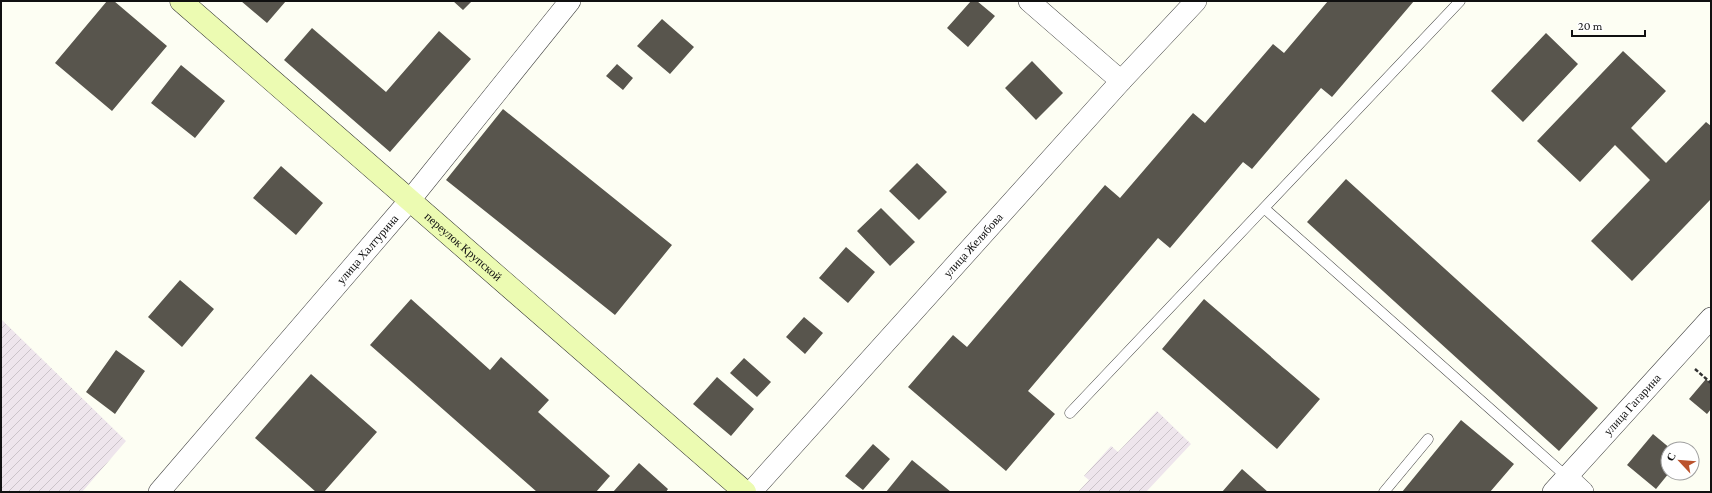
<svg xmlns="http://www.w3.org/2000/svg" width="1712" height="493" font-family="'Crimson Pro',serif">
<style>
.industrial{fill:url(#industrial-furrows)}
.building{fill:#58554d}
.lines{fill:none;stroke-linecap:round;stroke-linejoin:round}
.lane-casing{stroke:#434343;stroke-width:11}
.street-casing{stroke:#434343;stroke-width:22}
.secondary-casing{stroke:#323232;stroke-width:23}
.path{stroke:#323232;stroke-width:2.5;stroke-dasharray:4 2;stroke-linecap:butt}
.lane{stroke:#fff;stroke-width:10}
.street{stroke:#fff;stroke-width:21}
.secondary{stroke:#ecfbb2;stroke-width:22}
.labels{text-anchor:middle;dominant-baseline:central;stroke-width:4;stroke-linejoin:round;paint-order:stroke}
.street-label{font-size:12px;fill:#101010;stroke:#fff}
</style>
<defs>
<pattern id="industrial-furrows" width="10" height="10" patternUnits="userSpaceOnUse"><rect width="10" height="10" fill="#eee5ec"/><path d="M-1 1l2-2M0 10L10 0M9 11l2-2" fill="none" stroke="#cbc3c9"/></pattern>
</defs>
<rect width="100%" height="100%" fill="#fdfef3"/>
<path class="industrial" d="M1,319L126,441L82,492H1Z
M1157,411L1191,444L1146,492H1078L1089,480L1084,476L1111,446L1118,452Z"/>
<path class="building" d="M107,1H114L167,46L112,111L55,63Z
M241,1H286L267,23Z
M453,1H472L463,10Z
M971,1H977L995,16L968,47L947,28Z
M1328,1H1414L1332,97L1321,88L1252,169L1243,162L1170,248L1158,238L1028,391L1055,414L1006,471L908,387L953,335L967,347L1105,185L1120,198L1193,113L1205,123L1273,44L1284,53Z
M662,19L694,47L670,74L637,46Z
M312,28L386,92L439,31L471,59L390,152L284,60Z
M1546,33L1578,64L1523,122L1491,91Z
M1623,51L1666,91L1631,128L1666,163L1706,122L1711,126V199L1632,281L1591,241L1650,180L1615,145L1580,182L1537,141Z
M1032,61L1063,93L1036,120L1005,88Z
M617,64L633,78L623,90L606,76Z
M181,65L225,101L195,138L151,103Z
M503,109L672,245L615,315L446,180Z
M917,163L947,192L919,220L889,191Z
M281,166L323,203L296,235L253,198Z
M1346,179L1598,408L1559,451L1307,222Z
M881,208L915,242L890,266L857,231Z
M846,247L875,272L848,303L819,278Z
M180,280L214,309L182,347L148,317Z
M411,299L490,370L501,357L549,400L538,412L610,476L596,492H537L370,345Z
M1204,299L1320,399L1277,449L1162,349Z
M804,317L823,333L805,354L786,337Z
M116,350L145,371L115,414L86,392Z
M744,358L771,382L757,397L730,373Z
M311,374L377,432L324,492H316L255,438Z
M717,377L754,409L731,436L693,404Z
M1706,379L1711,384V409L1707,414L1689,399Z
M1461,420L1514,464L1490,492H1402Z
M1653,434L1671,449H1668V473H1669L1656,489L1627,465Z
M873,444L890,459L863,490L845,476Z
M912,460L951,492H886Z
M639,463L668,489L666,492H613Z
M1242,469L1268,492H1222Z"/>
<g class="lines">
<g class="lane-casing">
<path id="lane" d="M1264,208L1567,477
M1070,413L1460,1
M1384,492L1428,439"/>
</g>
<g class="street-casing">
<g id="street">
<path d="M1029,1L1121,81"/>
<path d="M1567,477L1583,492"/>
<path id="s1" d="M159,492L410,200L570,1"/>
<path id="s2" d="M751,492L1121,81L1196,1"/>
<path id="s3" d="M1553,492L1711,318"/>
</g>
</g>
<g class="secondary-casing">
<g id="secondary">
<path id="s4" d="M181,1L745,492"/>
</g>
</g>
<path class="path" d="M1695,369L1711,383"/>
<use href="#lane" class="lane"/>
<use href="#street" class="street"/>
<use href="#secondary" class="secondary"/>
</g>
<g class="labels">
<g class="street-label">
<text stroke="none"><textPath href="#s4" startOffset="374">переулок Крупской</textPath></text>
<text stroke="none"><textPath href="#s2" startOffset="332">улица Желябова</textPath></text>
<text stroke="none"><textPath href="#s1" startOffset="320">улица Халтурина</textPath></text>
<text stroke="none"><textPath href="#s3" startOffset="118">улица Гагарина</textPath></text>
</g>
</g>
<rect width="1712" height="493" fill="none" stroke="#101010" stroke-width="4"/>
<g transform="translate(1680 461) rotate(296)"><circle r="19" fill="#ffffff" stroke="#9f9f9f"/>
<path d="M0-3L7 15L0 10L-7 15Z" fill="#bb532d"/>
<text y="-6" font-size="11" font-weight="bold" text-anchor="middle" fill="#101010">С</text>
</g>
<path d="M1572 30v6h73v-6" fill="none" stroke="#101010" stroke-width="2"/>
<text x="1578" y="30" font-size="12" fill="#101010" stroke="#ffffff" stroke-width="3" paint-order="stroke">20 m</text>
</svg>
